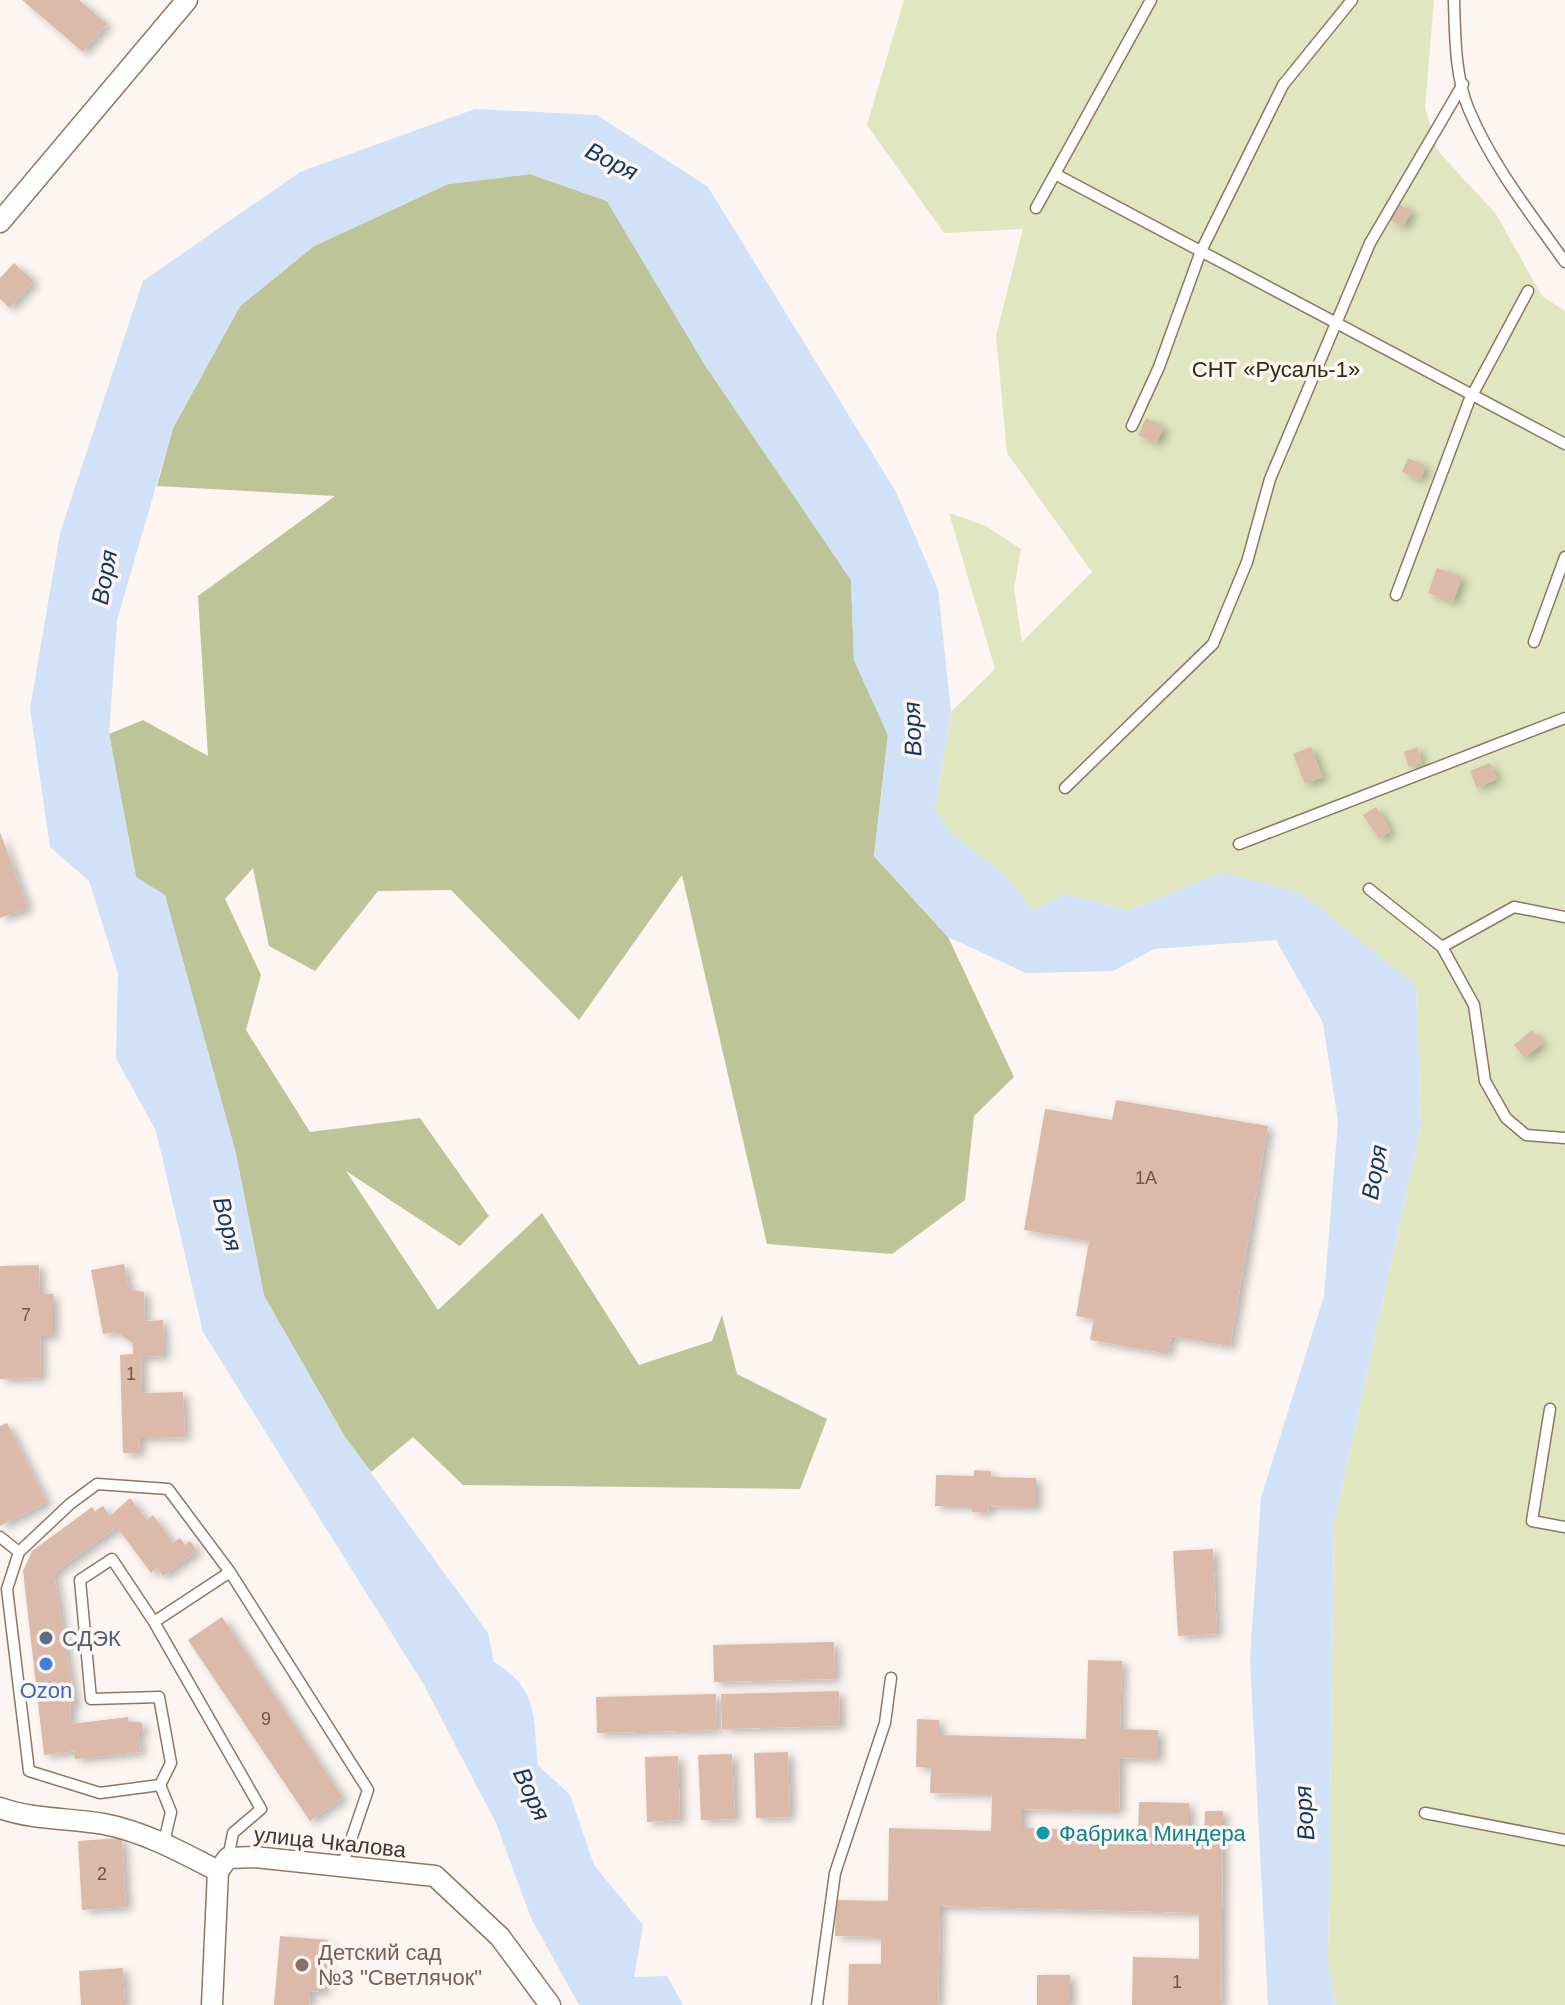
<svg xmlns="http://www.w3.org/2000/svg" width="1565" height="2005" font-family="Arial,sans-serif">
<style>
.green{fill:#e0e6bf}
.forest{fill:#bdc497}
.water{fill:#d0e1f8}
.building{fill:#dbbaa9;filter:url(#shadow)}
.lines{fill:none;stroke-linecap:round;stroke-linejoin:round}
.lane-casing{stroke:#917661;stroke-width:13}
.street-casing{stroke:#917661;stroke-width:23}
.lane{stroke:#fff;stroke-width:10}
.street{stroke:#fff;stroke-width:20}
.service-dot{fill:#5c6f8a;stroke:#fcf5f1;stroke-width:3}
.shop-dot{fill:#3f7fe0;stroke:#fcf5f1;stroke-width:3}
.culture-dot{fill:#0f9aa8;stroke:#fcf5f1;stroke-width:3}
.education-dot{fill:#8d6e63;stroke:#fcf5f1;stroke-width:3}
.labels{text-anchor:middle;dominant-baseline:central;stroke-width:7;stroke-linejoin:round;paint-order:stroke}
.number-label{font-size:18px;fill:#68574c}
.park-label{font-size:22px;fill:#2b2f0b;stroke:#fcf5f1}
.service-label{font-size:22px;fill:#4e5e75;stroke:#fcf5f1;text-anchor:start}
.shop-label{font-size:22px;fill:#366cbe;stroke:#fcf5f1}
.culture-label{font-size:22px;fill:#0d838f;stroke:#fcf5f1;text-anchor:start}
.street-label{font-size:22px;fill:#42362d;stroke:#fcf5f1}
.education-label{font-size:22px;fill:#785e54;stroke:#fcf5f1;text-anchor:start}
.water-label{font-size:24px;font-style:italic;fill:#123866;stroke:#fcf5f1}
</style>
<defs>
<filter id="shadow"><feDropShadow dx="5.5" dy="3.5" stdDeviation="4" flood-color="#0004"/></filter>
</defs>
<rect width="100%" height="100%" fill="#fcf5f1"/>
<path class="green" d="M904,0H1434L1425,107L1437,150L1496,214L1542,296L1565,311V2005H1335L1328,1961L1334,1524L1421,1126L1416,986L1222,872L1128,911L1067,894L1033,910L1003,873L951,834L935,808L951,712L995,669L949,513L986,526L1021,549L1014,589L1022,642L1092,572L1007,453L996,336L1023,229L944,233L867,125Z"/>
<path class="forest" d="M530,174L607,201L705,365L851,580L854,660L888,735L874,856L948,937L1014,1077L974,1116L965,1200L892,1254L767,1244L682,875L579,1020L451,890L378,891L315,971L269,946L253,868L225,899L261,975L246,1030L310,1132L420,1118L489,1216L460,1246L346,1171L438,1310L542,1213L639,1365L712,1341L722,1315L737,1374L827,1419L800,1489L463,1485L413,1437L371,1472L345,1437L264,1296L236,1154L165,896L136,877L109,734L143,720L208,756L198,596L335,496L157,486L173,428L240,306L314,246L448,184Z"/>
<path class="water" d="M475,109L597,115L708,187L896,492L938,589L951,712L935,808L951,834L1003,873L1033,910L1067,894L1128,911L1222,872L1301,893L1416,986L1421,1126L1334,1524L1328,1961L1335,2005H1268L1250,1659L1261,1498L1324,1296L1338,1121L1323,1023L1276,940L1154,949L1113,971L1026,973L948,937L874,856L888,735L854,660L851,580L705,365L607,201L530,174L448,184L314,246L240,306L173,428L117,620L109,734L136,877L165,895L236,1154L264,1296L345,1437L488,1633L494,1662C539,1689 533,1717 538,1765L570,1795L594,1865L643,1925L634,1977L667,1976L683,2005H579L531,1918L496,1823L424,1685L203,1332L156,1131L116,1058L118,973L89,881L50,847L30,709L60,533L143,281L300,172Z"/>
<path class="building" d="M22,0H79L107,24L83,52Z
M1398,204L1412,211L1403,227L1389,219Z
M14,263L34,281L10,308L0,299V278Z
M1146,418L1164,427L1156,444L1138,435Z
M1408,458L1426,466L1420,480L1402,472Z
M1437,568L1462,577L1453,602L1428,593Z
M1311,747L1323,777L1305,784L1293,754Z
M1417,747L1422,763L1409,767L1404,752Z
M1490,763L1497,779L1477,788L1470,771Z
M1376,807L1391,831L1379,839L1363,815Z
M0,832L28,908L0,918Z
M1532,1030L1543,1043L1524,1058L1514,1045Z
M1116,1100L1268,1126L1230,1346L1171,1336L1168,1354L1090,1340L1094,1319L1076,1316L1089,1241L1024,1230L1045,1109L1112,1120Z
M124,1264L129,1289L144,1292L145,1321L163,1320L164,1356L141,1357L142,1393L183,1392L185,1437L139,1438L140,1453H123L120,1355L133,1354V1343L116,1332L103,1334L91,1270Z
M39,1265L40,1294H53V1336H40L41,1378L0,1379V1266Z
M7,1423L47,1502L0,1526V1426Z
M974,1470L991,1471V1477L1036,1478V1507L989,1506L988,1513L972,1512V1506H935L936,1475L974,1476Z
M130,1498L147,1520L153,1515L173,1543L180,1538L185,1545L190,1541L197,1551L163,1576L157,1568L151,1573L117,1527L54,1573L75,1705H70L71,1724L128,1717L129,1722H141L144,1732H138L141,1752L75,1759V1751L44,1755L23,1571L32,1551L92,1507L95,1511L103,1506L110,1516Z
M1213,1549L1217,1634L1178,1636L1173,1551Z
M222,1617L343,1798L310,1821L188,1640Z
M834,1642L835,1679L714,1682L713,1645Z
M1088,1660L1122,1661L1120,1729L1158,1730V1759L1120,1758L1119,1811L1022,1809V1828L1138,1831L1139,1802L1189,1803V1832L1204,1833L1205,1811H1223L1221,2005H1132L1133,1957L1199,1959V1913L940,1906L938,2005H848L849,1964H881V1937L835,1936L836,1900L888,1901L889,1828L991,1831L992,1794L930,1793L931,1767H916L917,1719L939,1720V1735L1086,1739Z
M839,1691L840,1726L722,1729L721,1694Z
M716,1694L717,1730L597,1733L596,1697Z
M788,1752L790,1817L756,1818L754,1753Z
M732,1754L735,1819L701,1820L698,1755Z
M678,1756L680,1820L647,1822L645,1757Z
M122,1838L126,1907L82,1910L78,1841Z
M280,1936L328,1940L324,1992L310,1991L309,2005H274Z
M123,1968L125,2005H81L79,1971Z
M1037,1975H1070V2005H1037Z"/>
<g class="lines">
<g class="lane-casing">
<path id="lane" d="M1454,0C1455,34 1455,78 1469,110C1492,165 1531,214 1565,262
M1055,174L1565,444
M1036,208L1151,0
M1132,426L1159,367L1201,251L1283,85L1352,0
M1396,595L1469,401L1528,291
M1534,642L1565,557
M1065,788L1213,644L1247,562L1270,479L1370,243L1463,84
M1239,844L1565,718
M1369,889L1442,947
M1565,917L1514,907L1442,947L1474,1005L1485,1081L1506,1118L1526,1135L1565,1138
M1550,1409L1532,1521L1565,1527
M0,1537L19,1552L7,1589L29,1771L100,1793L160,1785L171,1812L164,1842
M19,1552L70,1504L97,1484L168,1489L230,1572
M154,1622L112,1559L80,1580L91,1699L159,1697L171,1763L160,1785
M1425,1813L1565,1840
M228,1858L233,1833L261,1809L154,1622L230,1572L368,1790L342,1866
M817,2005L835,1873L885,1723L891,1678"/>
</g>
<g class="street-casing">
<path id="street" d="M0,222L187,0
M0,1808C34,1820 69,1818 104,1824C145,1832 181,1852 218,1871
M212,2005L218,1871L228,1858L254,1857L435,1876L500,1937L550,2005"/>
</g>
<use href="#lane" class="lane"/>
<use href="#street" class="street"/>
</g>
<circle class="service-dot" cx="46" cy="1638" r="8"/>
<circle class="shop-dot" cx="46" cy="1664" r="8"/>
<circle class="culture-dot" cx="1043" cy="1833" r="8"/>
<circle class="education-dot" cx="302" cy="1965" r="8"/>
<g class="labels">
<g class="number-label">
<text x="1146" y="1178">1А</text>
<text x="26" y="1315">7</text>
<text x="131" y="1374">1</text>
<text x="266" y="1719">9</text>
<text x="102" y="1874">2</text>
<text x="1177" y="1982">1</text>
</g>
<g class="park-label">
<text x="1276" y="369">СНТ «Русаль-1»</text>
</g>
<g class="service-label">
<text x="62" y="1638">СДЭК</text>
</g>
<g class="shop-label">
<text x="46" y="1690">Ozon</text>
</g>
<g class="culture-label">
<text x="1059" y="1833">Фабрика Миндера</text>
</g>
<g class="street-label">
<text transform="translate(330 1842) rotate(6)">улица Чкалова</text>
</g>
<g class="education-label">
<text x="318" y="1952">Детский сад<tspan x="318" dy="25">№3 "Светлячок"</tspan></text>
</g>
<g class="water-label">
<text transform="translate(612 161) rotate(27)">Воря</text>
<text transform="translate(104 577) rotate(-80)">Воря</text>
<text transform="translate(912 729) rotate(-92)">Воря</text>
<text transform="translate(1374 1172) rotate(-80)">Воря</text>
<text transform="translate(228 1224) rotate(75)">Воря</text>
<text transform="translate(532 1794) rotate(65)">Воря</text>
<text transform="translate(1304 1813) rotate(-94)">Воря</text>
</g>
</g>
</svg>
